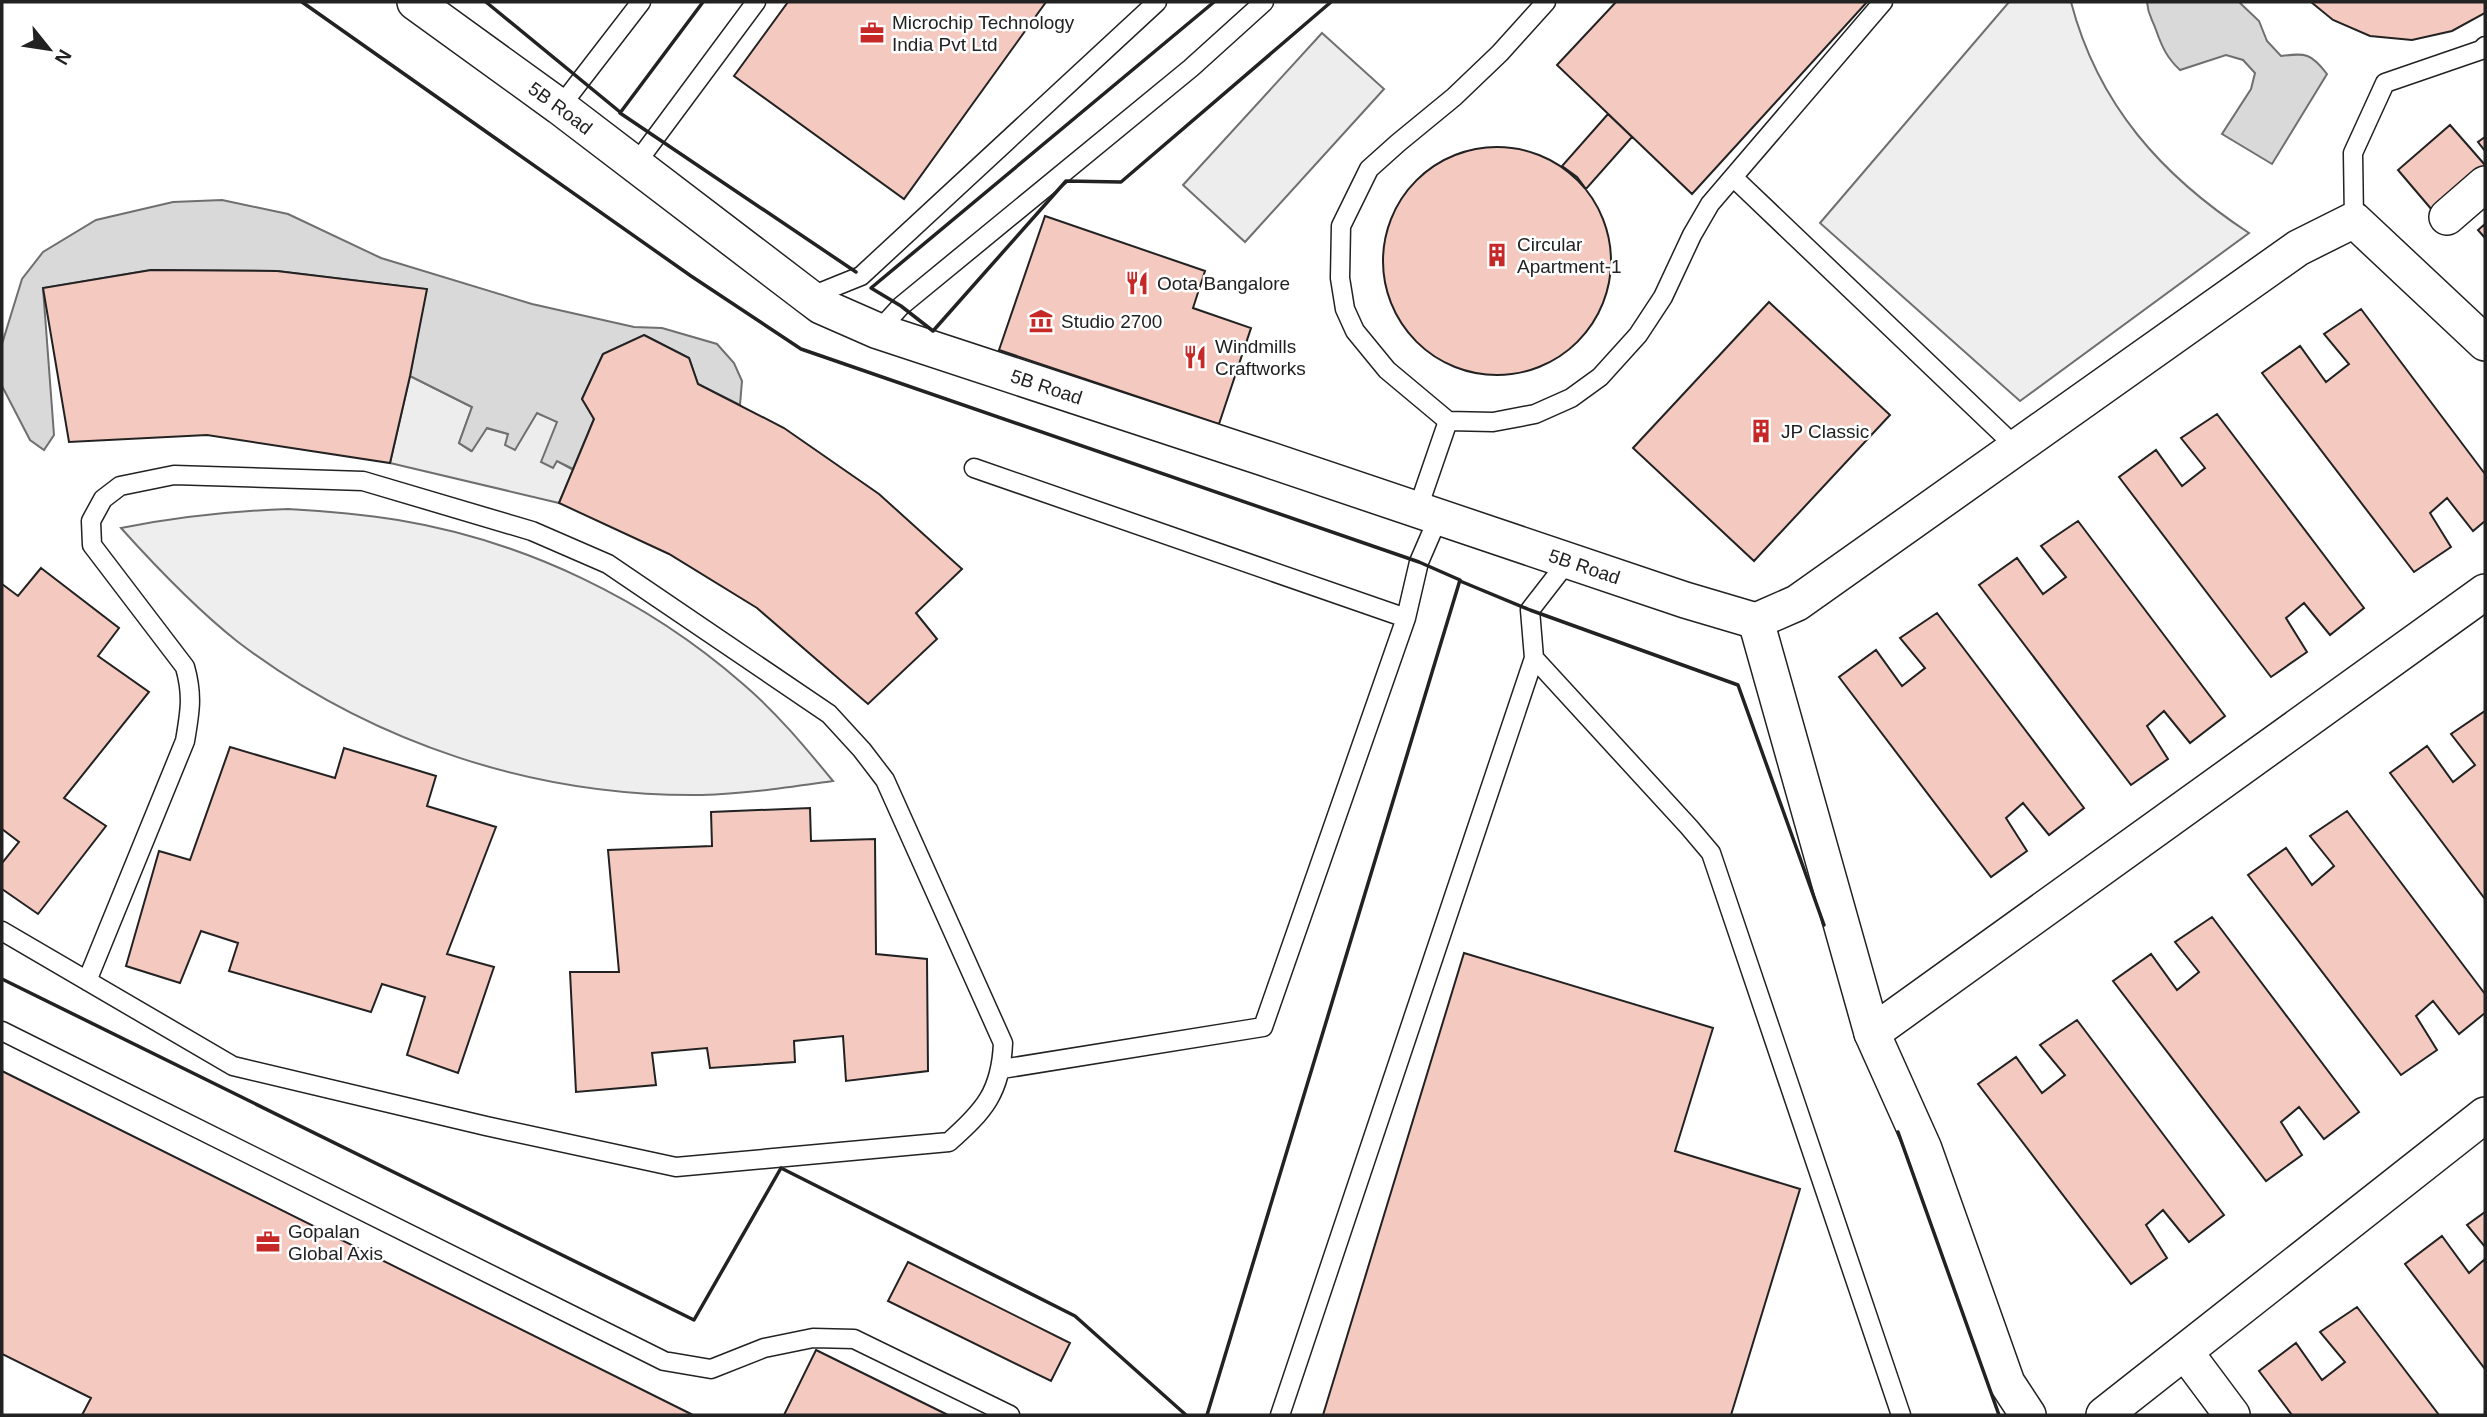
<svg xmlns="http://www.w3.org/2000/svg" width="2487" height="1417" font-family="Arial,sans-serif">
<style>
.green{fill:#eee;stroke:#6f6f6f;stroke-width:2}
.parking{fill:#ededed;stroke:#6f6f6f;stroke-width:2}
.water{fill:#d9d9d9;stroke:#6f6f6f;stroke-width:2}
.building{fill:#f3c9c0;stroke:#222;stroke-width:2}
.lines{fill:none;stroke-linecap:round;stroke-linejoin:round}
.lane-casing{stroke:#222;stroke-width:21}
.street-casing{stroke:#222;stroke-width:38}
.lane{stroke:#fff;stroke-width:18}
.street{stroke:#fff;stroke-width:35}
.wall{stroke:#222;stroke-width:3.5}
.labels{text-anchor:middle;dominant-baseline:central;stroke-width:5;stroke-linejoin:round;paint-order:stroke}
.poi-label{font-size:19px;fill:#222;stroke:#fff;text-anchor:start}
.street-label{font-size:19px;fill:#222;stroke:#fff}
</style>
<rect width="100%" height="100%" fill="#fff"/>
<path class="green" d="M2009,2H2071C2098,105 2162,176 2249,233L2020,401L1820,223Z
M288,509C325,511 361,514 398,520C525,541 647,600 743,684C777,713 805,747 833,781C790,787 746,794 702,795C535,797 371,743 238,642C195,608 157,568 121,528C176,517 231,511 288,509Z"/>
<path class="parking" d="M1322,33L1384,89L1245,242L1183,185Z
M410,376L472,407L459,443L471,451L486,428L508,434L537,413L557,421V461L573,470L559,503L390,463Z"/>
<path class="water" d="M2147,2H2239L2259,21L2267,41L2281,56C2306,53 2311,53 2327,74L2272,164L2222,134L2251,89L2255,73L2243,60L2226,55L2180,70C2167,58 2162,47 2156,30C2152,18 2148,16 2147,2Z
M222,200L288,214L381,258L532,304L634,327L662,328L717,344L734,363L742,381L740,405L698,384L689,358L644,335L603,354L582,399L594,419L573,469L557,461L553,468L541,462L557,422L537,413L515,450L505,445L508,434L487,428L472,451L459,443L472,407L410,376L426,289L277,271L151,270L43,288L54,435L44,450L30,440L2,386V344L22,279L43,252L96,220L173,202Z"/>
<path class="building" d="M788,2H1046L904,199L734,76Z
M1616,2H1867L1692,194L1557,65Z
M2311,2H2485V13L2452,31L2412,40L2370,36L2333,20Z
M1608,114L1632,137L1586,189L1577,177L1562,166Z
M2450,125L2485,165V176L2438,217L2398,170Z
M2485,137V151L2478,142Z
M1383 261a114 114 0 1 1 228 0a114 114 0 1 1-228 0Z
M1045,216L1205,271L1193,308L1251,328L1219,424L999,350Z
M2485,224V238L2478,230Z
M151,270L277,271L427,289L410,376L390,463L207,435L69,442L43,288Z
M1769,302L1890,415L1754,561L1633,448Z
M2361,309L2485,474V521L2473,531L2447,498L2430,513L2451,547L2414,572L2262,373L2300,346L2326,382L2349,364L2324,334Z
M644,335L689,358L698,384L784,428L879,494L962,569L916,613L937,639L868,704L757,608L669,554L559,503L594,419L582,399L603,354Z
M2217,414L2364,608L2330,635L2304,603L2286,618L2307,652L2271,677L2119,477L2156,450L2182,486L2205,468L2181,438Z
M2078,521L2225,716L2190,743L2164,711L2147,726L2168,759L2131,785L1979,585L2017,558L2043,594L2066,577L2041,546Z
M41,568L119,628L98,656L149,692L64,798L106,826L38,914L2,889V863L19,842L2,829V584L18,596Z
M1937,613L2084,808L2049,835L2023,803L2006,818L2027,851L1991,877L1839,677L1876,650L1902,686L1925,668L1900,638Z
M2485,711V899L2390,773L2427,746L2453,782L2475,765L2451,734Z
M230,747L335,778L344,748L436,776L427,806L496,827L447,954L494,967L458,1073L407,1055L425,997L382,984L371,1012L229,971L238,943L201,931L180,983L126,966L159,851L190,860Z
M810,808L811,841L875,839L876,954L927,959L928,1071L846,1081L843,1036L794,1041L795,1062L710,1068L707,1048L652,1053L656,1085L576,1092L570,972H619L608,850L712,846L711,812Z
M2347,811L2485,994V1013L2459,1034L2433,1001L2416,1016L2437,1050L2401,1075L2248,875L2286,848L2312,885L2334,866L2310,836Z
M2212,917L2359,1112L2324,1139L2299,1107L2281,1122L2302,1155L2266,1181L2113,981L2151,954L2177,990L2199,972L2175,942Z
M1464,953L1713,1028L1675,1151L1800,1189L1731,1415H1323Z
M2077,1020L2224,1215L2189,1242L2163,1210L2146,1225L2167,1258L2131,1284L1978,1084L2016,1057L2042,1093L2065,1075L2040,1045Z
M2,1071L693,1415H82L91,1398L2,1354Z
M2485,1212V1247L2467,1225Z
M2442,1236L2469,1273L2485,1259V1369L2405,1264Z
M908,1262L1070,1343L1051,1381L888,1301Z
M2357,1307L2439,1415H2292L2259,1371L2296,1343L2322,1380L2345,1362L2320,1332Z
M816,1350L948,1415H784Z"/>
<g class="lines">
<g class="lane-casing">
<path id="lane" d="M1546,2L1500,53L1454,97L1398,143L1369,169L1341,226L1340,278L1345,309L1355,331L1387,370L1448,421L1493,422L1535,414L1571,398L1600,377L1638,335L1663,297L1692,235L1710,204L1883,2
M560,107L641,2
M635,165L756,2
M1734,178L2016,447
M2354,220L2353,153L2385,83L2481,50L2485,46
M809,297L861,276L1157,2
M878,331L901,306L1191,68L1264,2
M974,468L1406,618
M1417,511L1448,421
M1534,658L1689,827L1711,853L1901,1415
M2,931L233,1066L486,1126L676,1167L949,1142C984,1111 1001,1092 1003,1043L885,780L862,750L829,714L608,564L532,531L363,481L174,475L120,486L103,499L91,521L92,545L185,667C193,695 190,712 185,741L87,981
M2,1031L664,1361L711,1369L764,1348L813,1338L854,1339L1010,1415
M1002,1069L1263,1027L1406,618L1419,562L1438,518
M1280,1415L1534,658L1530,610L1568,561"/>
</g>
<g class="street-casing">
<g id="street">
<path id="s1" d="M415,2L560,107L809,297L821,306L878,331L1264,458L1685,600L1756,621"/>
<path d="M2447,217L2485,184"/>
<path d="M1756,621L1797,603L2298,248L2354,220L2485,343"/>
<path d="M1756,621L1872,1033L1924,1149L2007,1383L2028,1415"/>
<path d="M1872,1033L2485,592"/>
<path d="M2185,1352L2232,1415"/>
<path d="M2104,1415L2485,1115"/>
</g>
</g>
<use href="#lane" class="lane"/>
<use href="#street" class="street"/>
<path class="wall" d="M302,2L691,276L801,349L1419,562L1460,580L1207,1415
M486,2L620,112
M703,2L620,113L856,272
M1214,2L871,288L901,306L933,331L1066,181L1121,182L1331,2
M1460,581L1530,610L1738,685L1824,925
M2,979L694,1320L781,1168L1075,1316L1186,1415
M1898,1132L1999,1415"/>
</g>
<defs>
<g id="office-bare" transform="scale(1.89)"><path d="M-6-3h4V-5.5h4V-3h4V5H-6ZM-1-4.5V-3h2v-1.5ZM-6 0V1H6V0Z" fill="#c62828" stroke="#fff" stroke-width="2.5" paint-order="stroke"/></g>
<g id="building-bare" transform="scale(1.89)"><path d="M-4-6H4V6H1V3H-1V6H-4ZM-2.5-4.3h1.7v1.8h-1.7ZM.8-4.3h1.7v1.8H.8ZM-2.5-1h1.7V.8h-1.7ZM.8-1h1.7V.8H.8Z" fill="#c62828" stroke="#fff" stroke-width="2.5" paint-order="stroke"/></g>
<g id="restaurant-bare" transform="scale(1.89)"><path d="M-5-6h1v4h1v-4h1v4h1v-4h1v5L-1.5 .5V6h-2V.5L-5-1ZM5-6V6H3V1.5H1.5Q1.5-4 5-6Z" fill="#c62828" stroke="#fff" stroke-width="2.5" paint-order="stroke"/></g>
<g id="museum-bare" transform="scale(1.89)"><path d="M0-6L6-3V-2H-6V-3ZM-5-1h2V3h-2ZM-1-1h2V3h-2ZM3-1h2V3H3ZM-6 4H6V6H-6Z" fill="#c62828" stroke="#fff" stroke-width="2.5" paint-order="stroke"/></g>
</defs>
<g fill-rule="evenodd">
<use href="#office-bare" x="872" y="33"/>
<use href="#building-bare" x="1497" y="255"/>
<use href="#restaurant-bare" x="1137" y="283"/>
<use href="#museum-bare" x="1041" y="321"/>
<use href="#restaurant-bare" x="1195" y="357"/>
<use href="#building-bare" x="1761" y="431"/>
<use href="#office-bare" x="268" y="1242"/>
</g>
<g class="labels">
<g class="poi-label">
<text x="892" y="22">Microchip Technology<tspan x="892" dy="22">India Pvt Ltd</tspan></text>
<text x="1517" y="244">Circular<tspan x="1517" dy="22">Apartment-1</tspan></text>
<text x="1157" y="283">Oota Bangalore</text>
<text x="1061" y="321">Studio 2700</text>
<text x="1215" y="346">Windmills<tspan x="1215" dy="22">Craftworks</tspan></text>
<text x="1781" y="431">JP Classic</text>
<text x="288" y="1231">Gopalan<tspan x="288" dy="22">Global Axis</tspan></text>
</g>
<g class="street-label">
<text stroke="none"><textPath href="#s1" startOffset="180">5B Road</textPath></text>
<text stroke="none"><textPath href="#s1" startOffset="747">5B Road</textPath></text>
<text stroke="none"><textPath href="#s1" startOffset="1314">5B Road</textPath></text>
</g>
</g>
<rect width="2487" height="1417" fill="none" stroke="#222222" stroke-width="7"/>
<g transform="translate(49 49) rotate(120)" stroke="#ffffff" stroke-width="5" paint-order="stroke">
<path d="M0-5L12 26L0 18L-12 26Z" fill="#222222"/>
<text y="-10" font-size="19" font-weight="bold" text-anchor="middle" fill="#222222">N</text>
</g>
</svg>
